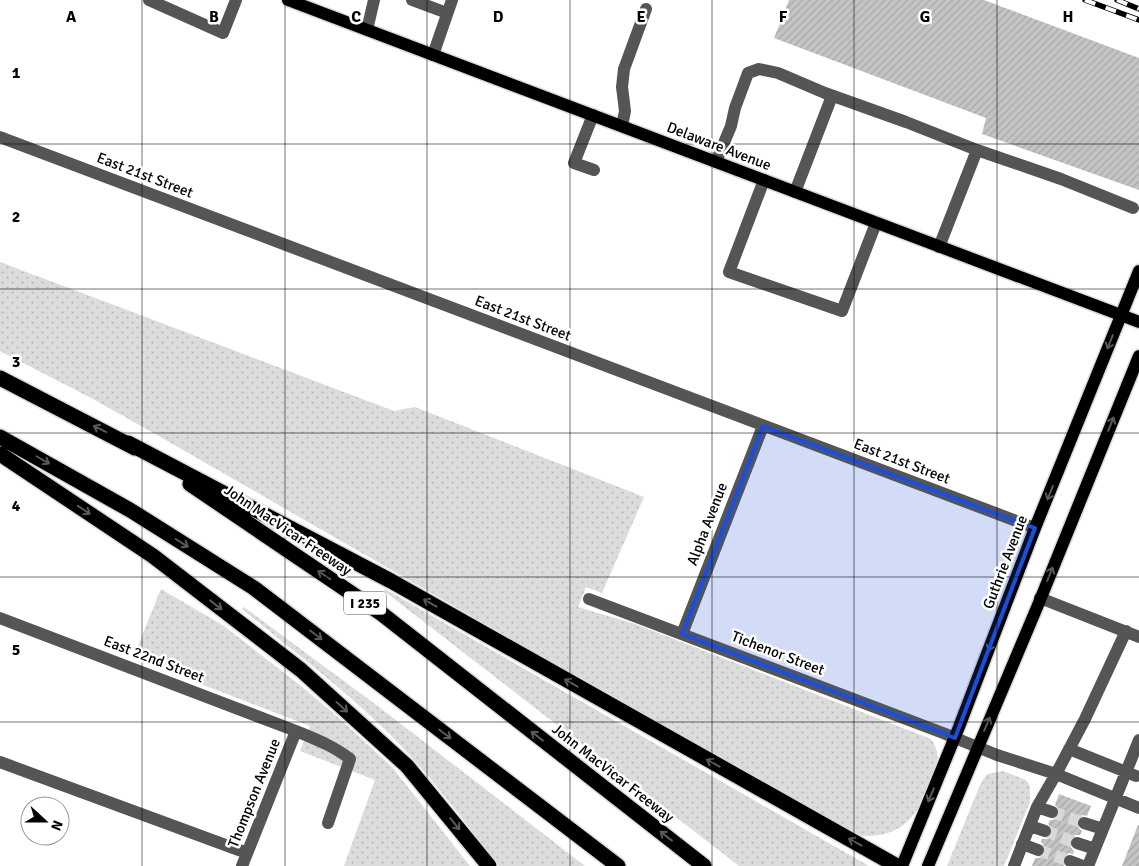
<svg xmlns="http://www.w3.org/2000/svg" width="1139" height="866" font-family="Signika,sans-serif">
<style>
.grass{fill:url(#grass-dots)}
.building{fill:url(#building-hatch)}
.lines{fill:none;stroke-linecap:round;stroke-linejoin:round}
.minor-tunnel{stroke:#d9d9d9;stroke-width:12;stroke-dasharray:12 6;stroke-linecap:butt}
.major-casing{stroke:#dbdbdb;stroke-width:15}
.highway-casing{stroke:#dbdbdb;stroke-width:18}
.minor{stroke:#555;stroke-width:12}
.major{stroke:#000;stroke-width:12}
.highway{stroke:#000;stroke-width:15}
.rail-casing{stroke:#000;stroke-width:5.5}
.rail{stroke:#fff;stroke-width:4;stroke-dasharray:11;stroke-linecap:butt}
.oneway{stroke:#595959}
.marked{fill:#1d4ed8;fill-opacity:0.2;stroke:#1d4ed8;stroke-width:4;stroke-linejoin:round}
.grid{fill:none;stroke:#000;stroke-width:1;stroke-opacity:0.55}
.labels{text-anchor:middle;dominant-baseline:central;stroke-width:5;stroke-linejoin:round;paint-order:stroke}
.shield{fill:#fff;stroke:#4c4c4c;stroke-width:1}
.shield-label{font-size:14px;font-weight:bold;fill:#000}
.street-label{font-size:15px;fill:#000;stroke:#fff}
.grid-label{font-size:16px;text-anchor:middle;font-weight:bold;fill:#000;stroke:#fff;stroke-width:5;stroke-linejoin:round;paint-order:stroke}
</style>
<defs>
<pattern id="grass-dots" width="8" height="8" patternUnits="userSpaceOnUse" patternTransform="scale(1.25)"><rect width="8" height="8" fill="#dcdcdc"/><path d="M2 2h.1M6 6h.1" fill="none" stroke="#bbb" stroke-width="1.8" stroke-linecap="round"/></pattern>
<pattern id="building-hatch" width="6" height="6" patternUnits="userSpaceOnUse" patternTransform="scale(1.25)"><rect width="6" height="6" fill="#c4c4c4"/><path d="M-1 1l2-2M0 6l6-6M5 7l2-2" fill="none" stroke="#a7a7a7"/></pattern>
</defs>
<rect width="100%" height="100%" fill="#fff"/>
<path class="grass" d="M0,262L394,411L415,407L644,497L602,593L586,587L578,607L635,624L931,739C943,757 936,764 929,782C926,789 924,797 920,804C906,833 877,841 848,833L157,435L91,398L0,351Z
M161,589L224,626L301,686L339,718L392,767L470,866H344L375,780L300,751L310,726L133,658Z
M385,589L869,866H739L384,591Z
M244,607L379,707L585,866H499C461,817 424,766 379,724C336,683 288,647 242,609Z
M1003,771L1026,780L1030,786V802L1004,866H947L980,785L987,774Z"/>
<path class="building" d="M789,0H984L1139,58V190L982,134L986,118L774,38Z
M1059,794L1091,806L1087,816L1082,815L1076,820V825L1082,831L1080,835H1075L1070,840L1069,845L1074,851L1073,854L1068,853L1063,858L1064,866H1032L1035,858H1040L1045,853L1046,848L1041,842L1042,839H1047L1052,834L1053,829L1048,824L1050,820H1054L1060,815V810L1055,805Z
M1138,825H1139V866H1122Z"/>
<g class="lines">
<path class="minor-tunnel" d="M1052,812L1084,823
M1045,831L1077,843
M1038,850L1070,861"/>
<g class="major-casing">
<path id="major" d="M288,0L1139,322
M902,866L959,727L1035,528L1139,271
M928,866L1038,605L1139,356"/>
</g>
<g class="highway-casing">
<path id="highway" d="M0,378L135,448
M0,437L130,510L254,588L618,866
M128,443L391,581L897,866
M0,454L153,556L301,670L407,766L489,866
M190,484L382,614L704,866"/>
</g>
<path class="minor" d="M149,0L223,33L236,0
M412,0L447,13
M367,30L374,0
M433,55L452,0
M593,115L574,163L594,170
M622,126L625,111L622,87L624,69L646,9
M0,137L1035,528
M716,162L731,126L735,108L748,73L759,69L778,73L825,93L906,122L977,150L1061,179L1133,208
M764,180L729,272L842,311L876,223
M795,192L832,96
M939,247L977,150
M1040,598L1139,637
M589,599L943,733L997,755L1056,774L1085,719L1126,631
M0,618L296,731C315,739 334,746 350,759L328,823
M682,634L763,426
M1069,749L1136,776
M0,762L247,853
M1037,807L1052,812
M1084,823L1103,829
M1030,826L1045,831
M1077,843L1095,849
M1022,844L1038,850
M1070,861L1083,866
M242,866L296,731
M1014,866L1037,807L1056,774L1139,808
M1088,866L1139,740"/>
<use href="#major" class="major"/>
<use href="#highway" class="highway"/>
<g class="rail-casing">
<path id="rail" d="M1085,0L1139,20
M1117,0L1139,9"/>
</g>
<use href="#rail" class="rail"/>
</g>
<defs><path id="oneway-shaft" d="M-6 0H5M1.5-3L5.5 0L1.5 3" fill="none" stroke-width="1.6" stroke-linecap="round" stroke-linejoin="round" transform="scale(1.25)"/></defs>
<g class="oneway">
<use href="#oneway-shaft" transform="translate(1110 342) rotate(112)"/>
<use href="#oneway-shaft" transform="translate(1111 424) rotate(-68)"/>
<use href="#oneway-shaft" transform="translate(100 429) rotate(-153)"/>
<use href="#oneway-shaft" transform="translate(43 460) rotate(30)"/>
<use href="#oneway-shaft" transform="translate(1050 493) rotate(112)"/>
<use href="#oneway-shaft" transform="translate(84 510) rotate(34)"/>
<use href="#oneway-shaft" transform="translate(182 543) rotate(32)"/>
<use href="#oneway-shaft" transform="translate(1050 574) rotate(-68)"/>
<use href="#oneway-shaft" transform="translate(324 575) rotate(-146)"/>
<use href="#oneway-shaft" transform="translate(430 603) rotate(-151)"/>
<use href="#oneway-shaft" transform="translate(216 605) rotate(38)"/>
<use href="#oneway-shaft" transform="translate(316 635) rotate(37)"/>
<use href="#oneway-shaft" transform="translate(991 644) rotate(111)"/>
<use href="#oneway-shaft" transform="translate(571 683) rotate(-151)"/>
<use href="#oneway-shaft" transform="translate(342 707) rotate(42)"/>
<use href="#oneway-shaft" transform="translate(987 724) rotate(-67)"/>
<use href="#oneway-shaft" transform="translate(445 734) rotate(37)"/>
<use href="#oneway-shaft" transform="translate(537 736) rotate(-142)"/>
<use href="#oneway-shaft" transform="translate(713 763) rotate(-151)"/>
<use href="#oneway-shaft" transform="translate(931 795) rotate(113)"/>
<use href="#oneway-shaft" transform="translate(455 824) rotate(51)"/>
<use href="#oneway-shaft" transform="translate(666 836) rotate(-142)"/>
<use href="#oneway-shaft" transform="translate(855 842) rotate(-151)"/>
</g>
<path class="marked" d="M763,426L1035,528L955,738L682,634Z"/>
<path class="grid" d="M142,0V866M285,0V866M427,0V866M570,0V866M712,0V866M854,0V866M997,0V866M0,144H1139M0,289H1139M0,433H1139M0,577H1139M0,722H1139"/>
<g class="labels">
<rect class="shield" x="344" y="591.5" width="42" height="23" rx="4"/>
<g class="shield-label">
<text x="365" y="603">I 235</text>
</g>
<g class="street-label">
<text transform="translate(719 146) rotate(21)">Delaware Avenue</text>
<text transform="translate(145 175) rotate(21)">East 21st Street</text>
<text transform="translate(523 318) rotate(21)">East 21st Street</text>
<text transform="translate(902 461) rotate(21)">East 21st Street</text>
<text transform="translate(707 524) rotate(-69)">Alpha Avenue</text>
<text transform="translate(288 530) rotate(34)">John MacVicar Freeway</text>
<text transform="translate(1005 562) rotate(-69)">Guthrie Avenue</text>
<text transform="translate(778 653) rotate(21)">Tichenor Street</text>
<text transform="translate(154 659) rotate(21)">East 22nd Street</text>
<text transform="translate(613 773) rotate(38)">John MacVicar Freeway</text>
<text transform="translate(254 793) rotate(-68)">Thompson Avenue</text>
</g>
</g>
<g class="grid-label">
<text x="71" y="22">A</text>
<text x="214" y="22">B</text>
<text x="356" y="22">C</text>
<text x="498" y="22">D</text>
<text x="641" y="22">E</text>
<text x="783" y="22">F</text>
<text x="925" y="22">G</text>
<text x="1068" y="22">H</text>
<text x="16" y="78">1</text>
<text x="16" y="222">2</text>
<text x="16" y="367">3</text>
<text x="16" y="511">4</text>
<text x="16" y="655">5</text>
</g>
<g transform="translate(45 821) rotate(111)"><circle r="24" fill="#ffffff" stroke="#999999"/>
<path d="M0-4L9 19L0 12L-9 19Z" fill="#000000"/>
<text y="-8" font-size="14" font-weight="bold" text-anchor="middle" fill="#000000">N</text>
</g>
</svg>
